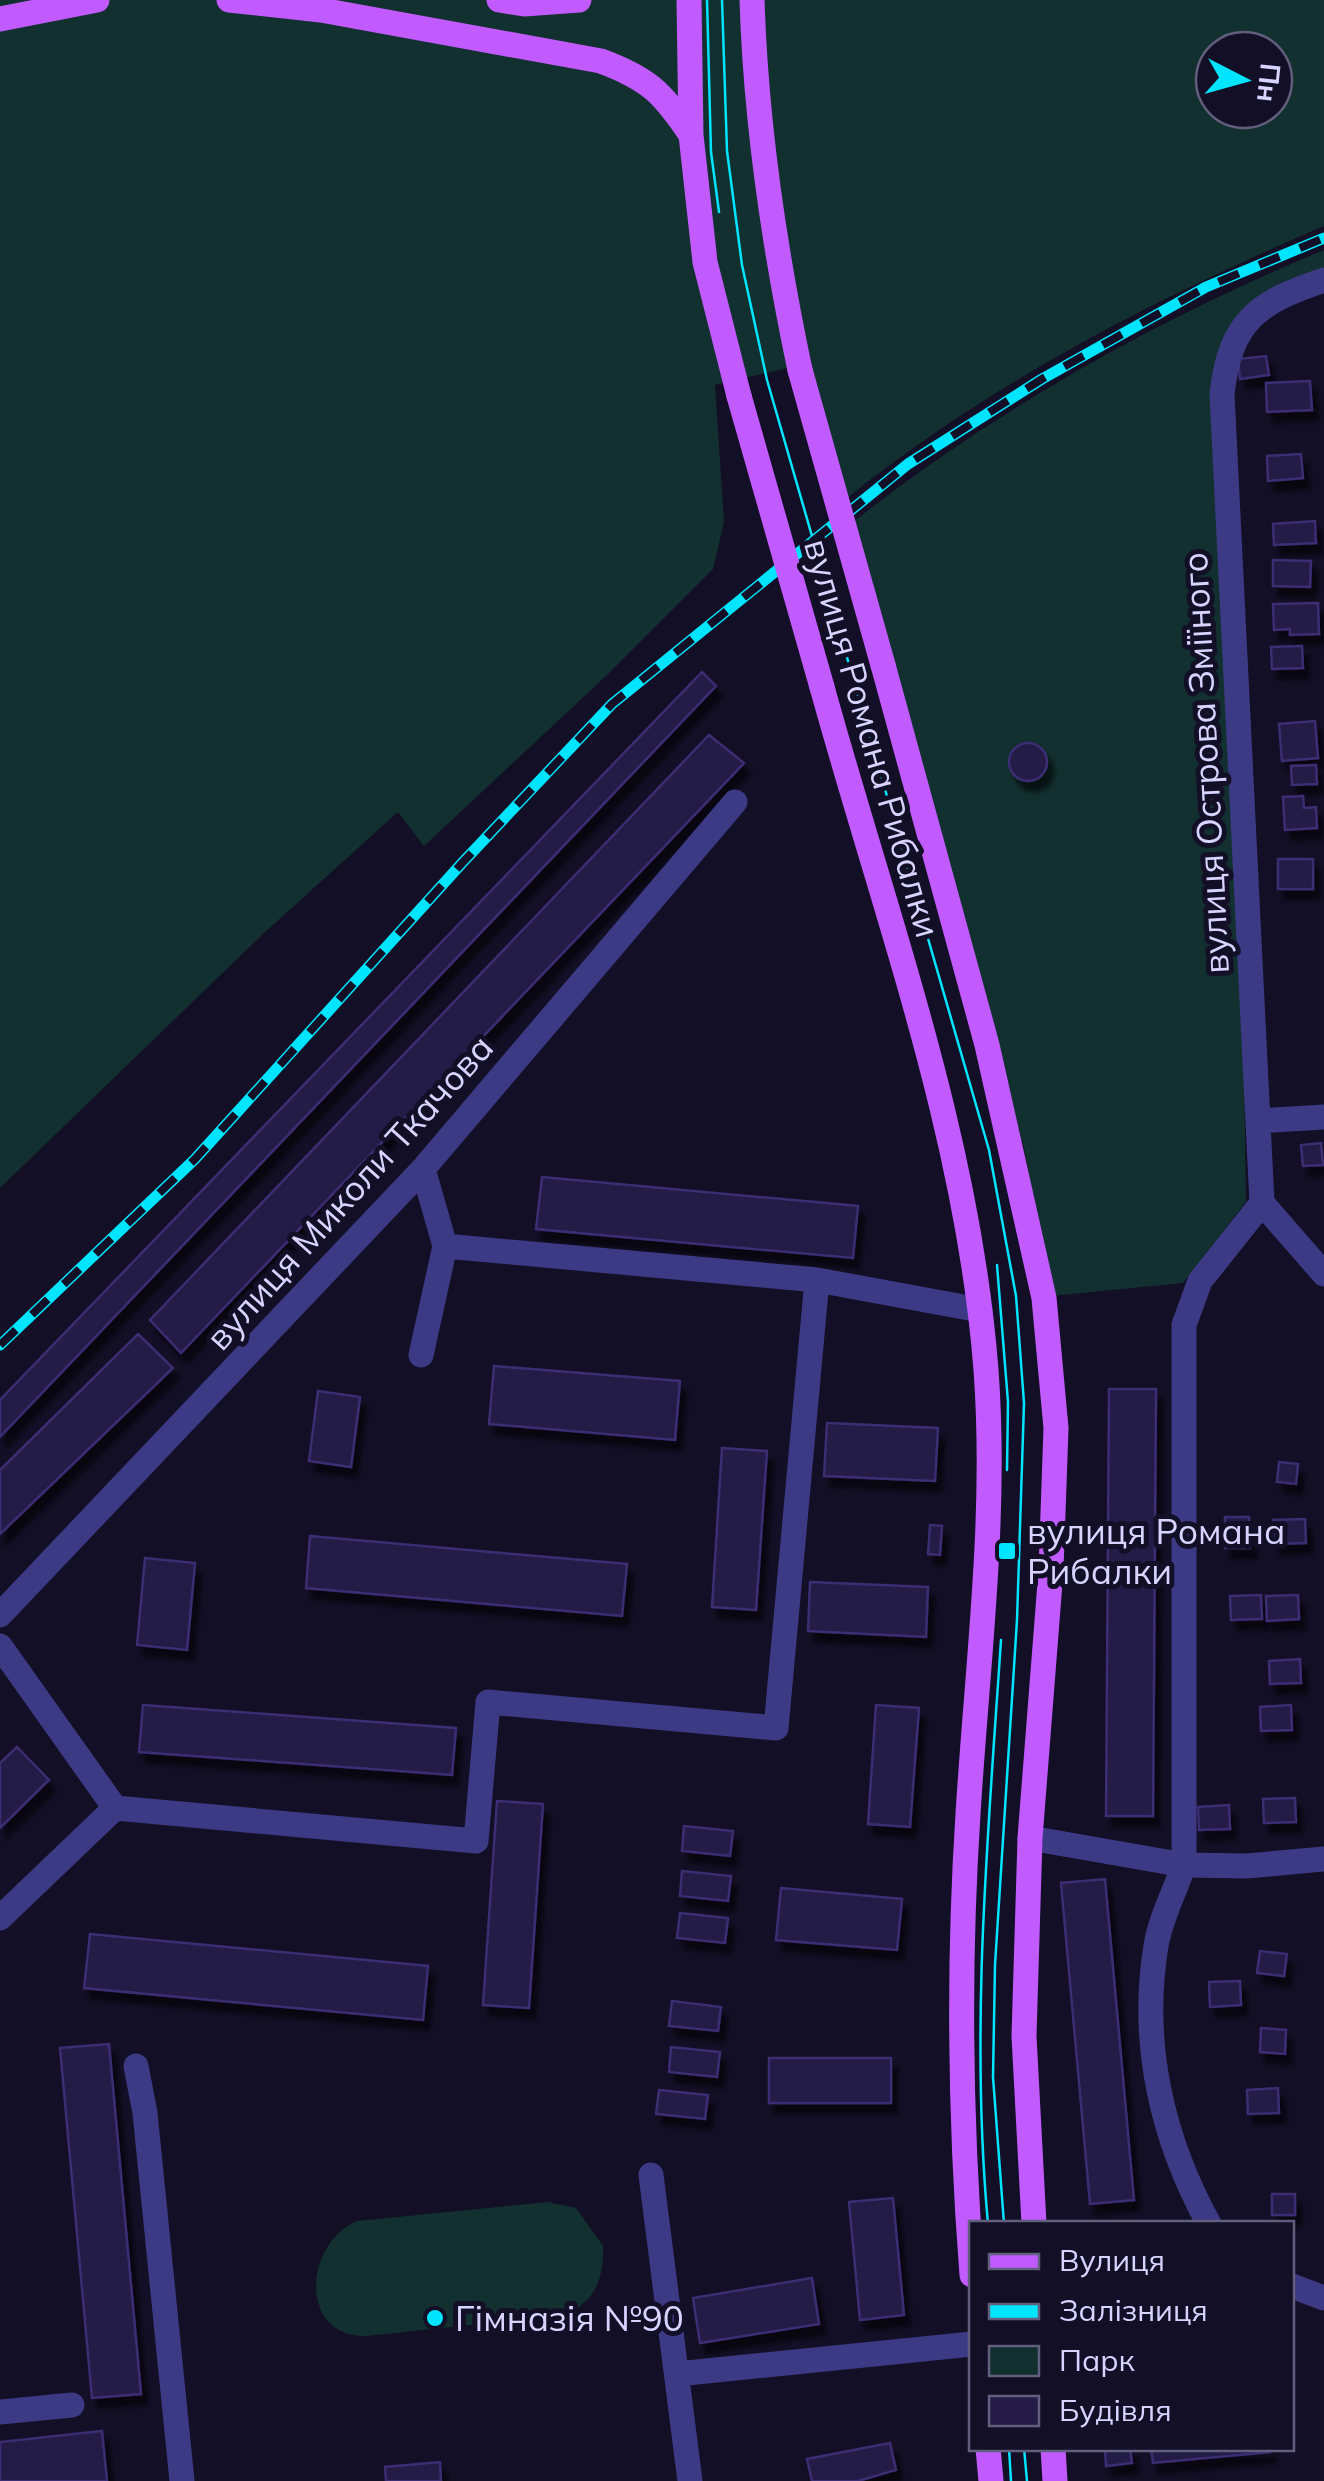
<svg xmlns="http://www.w3.org/2000/svg" width="1324" height="2481" font-family="Mulish,sans-serif">
<style>
.green{fill:#12302f;fill-rule:evenodd}
.building{fill:#241b47;stroke:#3b2d73;stroke-width:2.5;filter:url(#shadow)}
.lines{fill:none;stroke-linecap:round;stroke-linejoin:round}
.minor{stroke:#3d3a85;stroke-width:25}
.major{stroke:#c25bff;stroke-width:25}
.tram{stroke:#00e5ff;stroke-width:2.5}
.rail-casing{stroke:#00e5ff;stroke-width:11}
.rail{stroke:#130f26;stroke-width:8;stroke-dasharray:22;stroke-linecap:butt}
.major-bridge{stroke:#c25bff;stroke-width:25}
.poi-dot{fill:#00e5ff;stroke:#130f26;stroke-width:4}
.labels{text-anchor:middle;dominant-baseline:central;stroke-width:10;stroke-linejoin:round;paint-order:stroke}
.street-label{font-size:35px;fill:#d9d4ff;stroke:#130f26}
.poi-label{font-size:35px;fill:#d9d4ff;stroke:#130f26;text-anchor:start}
</style>
<defs>
<filter id="shadow"><feDropShadow dx="6" dy="10" stdDeviation="2.5" flood-color="#0009"/></filter>
</defs>
<rect width="100%" height="100%" fill="#130f26"/>
<path class="green" d="M0,0H1324V226C1154,299 992,382 847,498L804,364L715,385L724,522L713,569L605,677L424,846L398,812L264,933L0,1188ZM1214,50H1274V110H1214Z
M1324,250V276L1233,328L1246,1202L1183,1283L1051,1296L1024,1148L853,522C995,410 1157,319 1324,250Z
M548,2202L576,2208L603,2246C604,2280 595,2302 564,2315L366,2336C298,2337 304,2243 357,2221Z"/>
<path class="building" d="M1266,356L1269,375L1240,379L1238,359Z
M1310,381L1312,410L1267,412L1266,383Z
M1301,454L1303,478L1268,481L1267,456Z
M1315,521L1316,543L1274,545L1273,524Z
M1273,560L1311,561L1310,587L1273,586Z
M1318,603L1319,634L1290,635V629L1274,630L1273,604Z
M1302,646L1303,668L1272,669L1271,647Z
M702,672L716,686L0,1437V1400Z
M1315,721L1318,758L1282,761L1279,724Z
M709,735L744,763L181,1353L150,1320Z
M1009 762a19 19 0 1 1 38 0a19 19 0 1 1-38 0Z
M1316,765L1317,784L1292,785L1291,766Z
M1303,796L1304,808L1316,807L1317,828L1285,830L1283,797Z
M1278,859H1313V889H1278Z
M1321,1143L1323,1165L1303,1166L1301,1145Z
M542,1177L858,1206L853,1258L536,1229Z
M138,1334L173,1368L0,1534V1470Z
M494,1366L680,1381L675,1440L489,1424Z
M1109,1389H1156L1153,1816H1106Z
M318,1391L360,1397L351,1467L309,1461Z
M827,1423L938,1428L935,1481L824,1476Z
M722,1448L767,1451L756,1610L712,1607Z
M1279,1462L1298,1464L1296,1484L1277,1482Z
M1225,1517H1249L1250,1548H1225Z
M1305,1519L1306,1543L1275,1544L1273,1520Z
M930,1525L942,1526L940,1555L928,1554Z
M310,1536L627,1564L622,1616L306,1588Z
M145,1558L195,1563L187,1650L137,1645Z
M810,1582L928,1587L926,1637L808,1631Z
M1261,1595L1262,1619L1231,1620L1230,1596Z
M1298,1595L1299,1619L1267,1621L1266,1596Z
M1300,1659L1301,1683L1270,1684L1269,1661Z
M143,1705L456,1728L452,1775L139,1752Z
M876,1705L919,1708L910,1827L868,1824Z
M1291,1705L1292,1730L1261,1731L1260,1707Z
M17,1747L49,1780L0,1828V1763Z
M1295,1798L1296,1822L1264,1823L1263,1799Z
M497,1801L543,1804L529,2008L483,2005Z
M1229,1805L1230,1829L1199,1830L1198,1807Z
M684,1826L733,1831L730,1856L682,1851Z
M682,1871L731,1876L728,1901L680,1896Z
M1105,1879L1134,2200L1090,2204L1061,1883Z
M781,1888L902,1899L897,1950L776,1940Z
M680,1913L728,1918L725,1943L677,1938Z
M90,1934L428,1966L423,2020L84,1988Z
M1260,1951L1287,1954L1284,1976L1257,1973Z
M1240,1981L1241,2005L1210,2007L1209,1982Z
M672,2001L721,2007L718,2031L669,2026Z
M1261,2028L1286,2030L1285,2054L1260,2052Z
M109,2044L141,2394L92,2398L60,2048Z
M671,2047L720,2052L717,2077L669,2072Z
M769,2058H891V2103H769Z
M1278,2088L1279,2113L1248,2114L1247,2090Z
M659,2090L708,2095L705,2119L656,2114Z
M1272,2194H1295V2215H1272Z
M893,2198L904,2315L860,2320L849,2202Z
M812,2278L819,2324L700,2343L693,2298Z
M102,2431L107,2481H0V2442Z
M890,2443L896,2470L858,2481H812L807,2459Z
M1105,2448H1130L1132,2463L1106,2466Z
M1151,2448H1270V2452L1153,2463Z
M440,2462L441,2481H386L385,2467Z"/>
<g class="lines">
<path class="minor" d="M1324,280C1258,302 1230,321 1222,394L1262,1203L1324,1274
M1258,1121L1324,1117
M423,1169L445,1246
M817,1280L980,1310
M0,1615L423,1169L735,802
M0,1646L115,1808L0,1918
M115,1808L476,1841L488,1702L776,1728L817,1280L445,1246L421,1355
M1030,1838L1184,1865L1247,1866L1324,1859
M136,2066L145,2113L182,2481
M651,2175L690,2481
M1209,2224C1162,2139 1140,2043 1156,1946C1160,1919 1175,1891 1184,1865V1325L1200,1281L1262,1203
M1292,2286L1324,2298
M677,2374L972,2344
M0,2412L72,2405"/>
<path class="major" d="M229,0L321,10L601,61C649,79 663,93 691,135
M499,0L524,4L579,0
M689,0L691,135L705,262L739,396
M752,0C756,127 774,247 800,370
M0,19L97,0
M883,665L987,1045L1044,1298L1056,1428L1051,1570L1030,1838L1024,2036L1034,2224
M822,687C884,912 968,1135 986,1370C997,1518 977,1666 968,1814C958,1968 960,2121 972,2275
M988,2448L991,2481
M1053,2448L1055,2481"/>
<path class="tram" d="M707,0L711,152L719,212
M722,0L727,151L742,265L767,380L989,1150L1016,1296L1024,1403L1017,1620L995,1965L993,2077L1004,2224
M997,1265L1008,1402L1007,1470
M988,2224C970,2028 988,1835 1001,1640
M1009,2448L1011,2481
M1024,2448L1027,2481"/>
<g class="rail-casing">
<path id="rail" d="M0,1345L195,1159L463,862L612,704L908,464L1042,379L1206,287L1324,238"/>
</g>
<use href="#rail" class="rail"/>
<path class="major-bridge" d="M800,370L883,665
M739,396L822,687"/>
</g>
<g class="poi-dot">
<rect x="997" y="1541" width="20" height="20" rx="5"/>
<circle cx="435" cy="2318" r="10"/>
</g>
<g class="labels">
<g class="street-label">
<text transform="translate(873 738) rotate(74)">вулиця Романа Рибалки</text>
<text transform="translate(1205 763) rotate(-93)">вулиця Острова Зміїного</text>
<text transform="translate(349 1192) rotate(-48)">вулиця Миколи Ткачова</text>
</g>
<g class="poi-label">
<text x="1027" y="1531">вулиця Романа<tspan x="1027" dy="40">Рибалки</tspan></text>
<text x="455" y="2318">Гімназія №90</text>
</g>
</g>
<rect x="969" y="2221" width="325" height="230" fill="#130f26" stroke="#625e7d" stroke-width="2.5"/>
<rect x="989" y="2254" width="50" height="15" fill="#c25bff" stroke="#625e7d" stroke-width="2.5"/>
<text x="1059" y="2271" font-size="30" fill="#d9d4ff">Вулиця</text>
<rect x="989" y="2304" width="50" height="15" fill="#00e5ff" stroke="#625e7d" stroke-width="2.5"/>
<text x="1059" y="2321" font-size="30" fill="#d9d4ff">Залізниця</text>
<rect x="989" y="2346" width="50" height="30" fill="#12302f" stroke="#625e7d" stroke-width="2.5"/>
<text x="1059" y="2371" font-size="30" fill="#d9d4ff">Парк</text>
<rect x="989" y="2396" width="50" height="30" fill="#241b47" stroke="#625e7d" stroke-width="2.5"/>
<text x="1059" y="2421" font-size="30" fill="#d9d4ff">Будівля</text>
<g transform="translate(1244 80) rotate(96)"><circle r="48" fill="#130f26" stroke="#625e7d" stroke-width="2.5"/>
<path d="M0-8L18 38L0 25L-18 38Z" fill="#00e5ff"/>
<text y="-15" font-size="28" font-weight="bold" text-anchor="middle" fill="#d9d4ff">Пн</text>
</g>
</svg>
